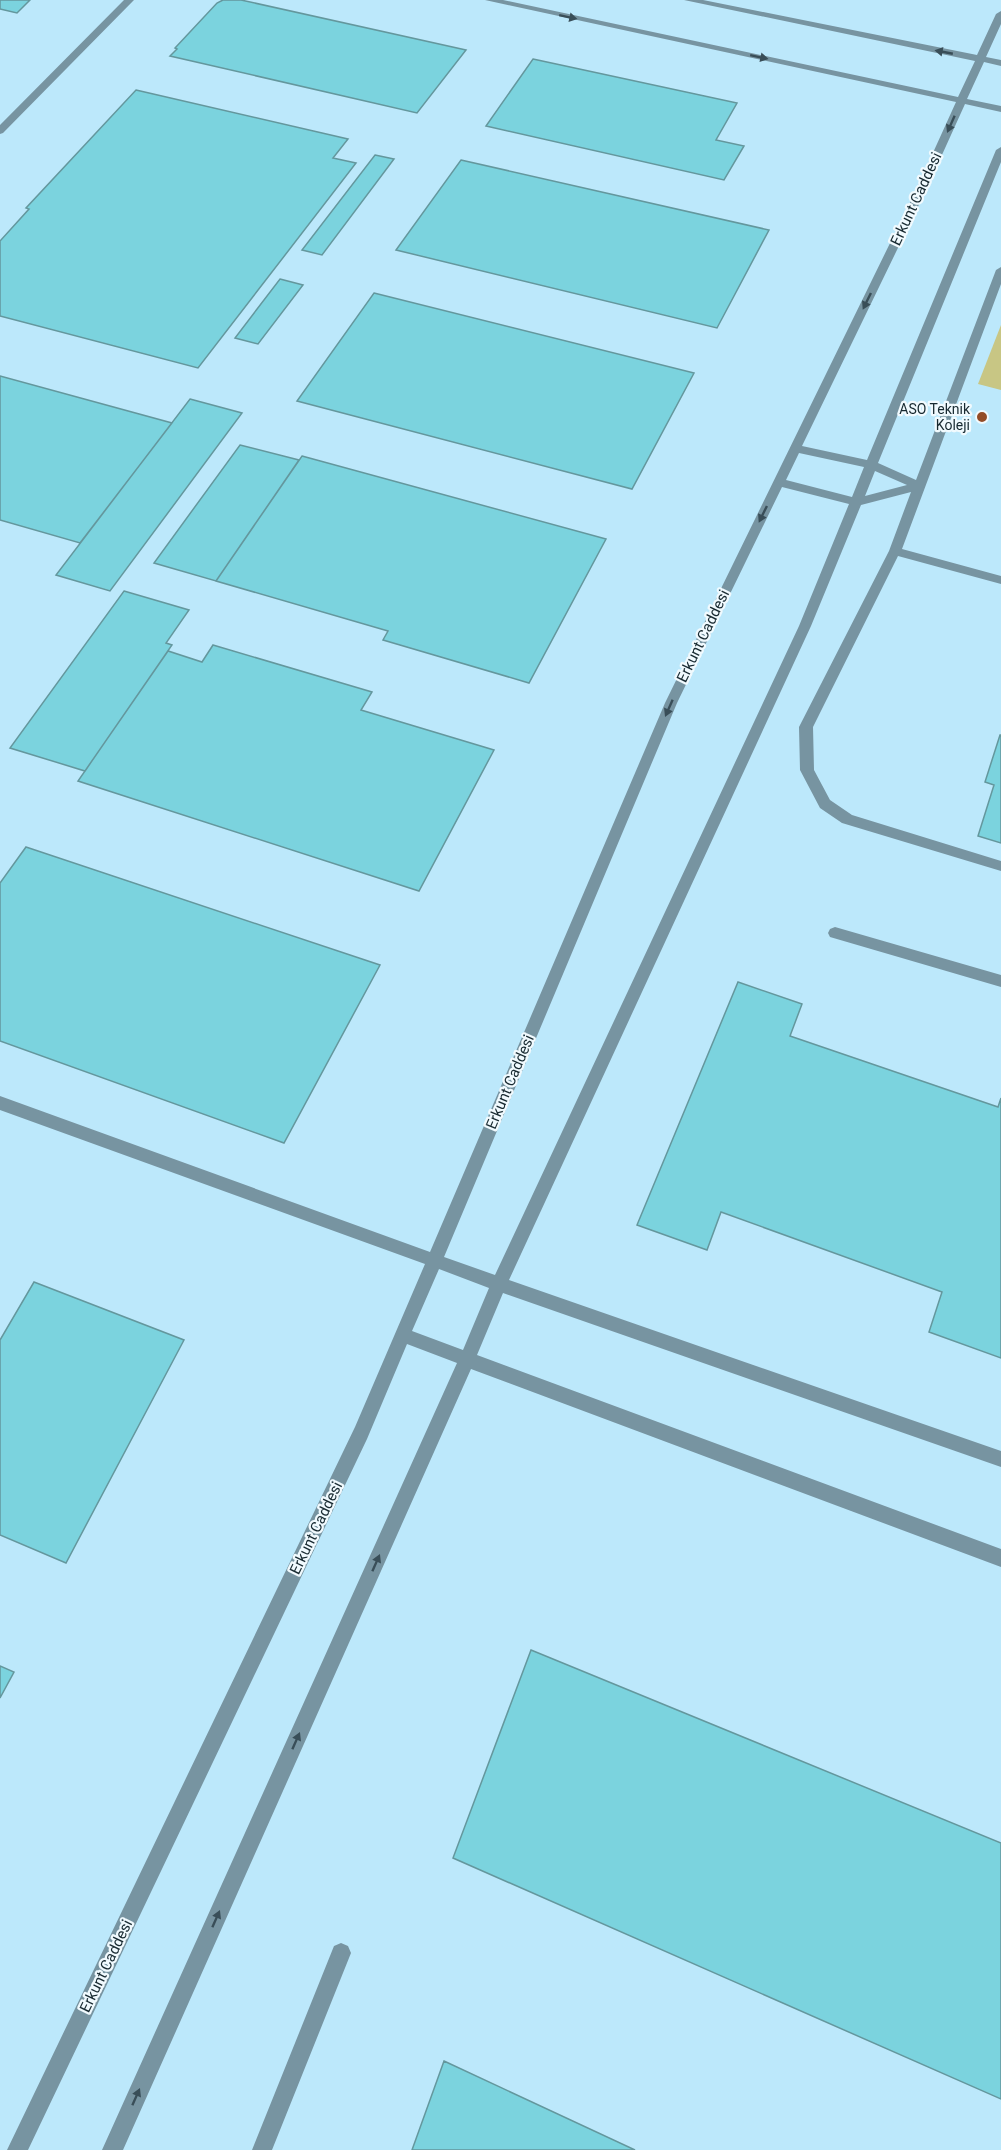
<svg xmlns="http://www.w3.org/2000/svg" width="1001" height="2150" font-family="Roboto,sans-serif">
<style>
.built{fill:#bce8fb}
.green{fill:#c8c684}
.building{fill:#7bd3de;stroke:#64979d;stroke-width:1.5}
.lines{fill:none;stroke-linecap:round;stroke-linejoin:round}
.minor{fill:#7794a1;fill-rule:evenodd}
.oneway{fill:#394e58}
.poi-dot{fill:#934c27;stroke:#f1fafe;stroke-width:2}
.labels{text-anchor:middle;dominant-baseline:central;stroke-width:4.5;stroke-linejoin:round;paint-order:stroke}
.far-poi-label{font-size:14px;fill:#172930;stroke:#f1fafe;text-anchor:end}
.street-label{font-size:15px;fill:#172930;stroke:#f1fafe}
</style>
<rect width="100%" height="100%" fill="#d5f0fc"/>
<path class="built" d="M0,0H1001V2150H0Z"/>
<path class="green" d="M1001,325V390L978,384Z"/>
<path class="building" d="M0,0H30L17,13L0,9Z
M223,0H241L466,50L417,113L170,56L177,49L175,48L217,3Z
M533,59L737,103L716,140L744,146L724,180L486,126Z
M136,90L348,139L333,158L356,163L198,368L0,316V241L29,209L26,208Z
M375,155L394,159L322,255L302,250Z
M461,160L769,230L717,328L396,250Z
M280,279L303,285L258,344L235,338Z
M374,293L694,373L632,489L297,401Z
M0,376L172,423L80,543L0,520Z
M190,399L242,413L110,591L56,575Z
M240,445L299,460L216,581L154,563Z
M302,456L606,539L529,683L383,640L388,631L216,581Z
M124,591L189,610L166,643L172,645L85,771L10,748Z
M213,645L372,692L361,710L494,750L419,891L78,781L168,651L202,662Z
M1000,735H1001V843L978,836L994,785L985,782Z
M26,847L380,965L284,1143L0,1041V883Z
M738,982L802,1004L790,1036L998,1107L1001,1098V1358L929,1332L942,1292L721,1212L707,1250L637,1225Z
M34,1282L184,1340L66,1563L0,1535V1340Z
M531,1650L1001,1843V2099L453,1858Z
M0,1666L14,1672L0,1698Z
M444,2061L635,2150H412Z"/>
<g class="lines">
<path class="minor" d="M124,0H134L3,133L0,134V125Z
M485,0H503L958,97L975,61L684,0H703L977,55L996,14L1001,11V24L986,57L1001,60V66L984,62L967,99L1001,106V112L965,104L927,188L802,446L867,460L996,150L1001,147V162L878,463L916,480L996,270L1001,267V284L902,549L1001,576V584L898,556L813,727L814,770L830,800L852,815L1001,861V871L842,823L820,808L800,770L799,727L889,551L911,492L861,505L811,626L509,1280L1001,1451V1467L503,1293L477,1355L1001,1549V1567L471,1369L123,2150H102L457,1363L407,1344L367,1439L28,2150H7L355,1427L425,1264L0,1110V1096L430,1252L665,703L917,188L956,102ZM799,453L864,467L852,497L786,480ZM875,471L907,485L865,496ZM782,487L849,504L799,626L495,1275L444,1257L677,703ZM439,1269L489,1288L463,1350L412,1331Z
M835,927L1001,975V987L830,937L828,933L830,929Z
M341,1943L348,1946L351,1953L272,2150H252L334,1946Z"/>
</g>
<defs><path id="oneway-solid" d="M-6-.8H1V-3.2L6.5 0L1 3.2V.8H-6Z" transform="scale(1.5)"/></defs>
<g class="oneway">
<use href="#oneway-solid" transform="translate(568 17) rotate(12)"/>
<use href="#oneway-solid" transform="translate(944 52) rotate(-169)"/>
<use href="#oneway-solid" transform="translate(759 57) rotate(12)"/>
<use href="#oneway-solid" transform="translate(951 124) rotate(114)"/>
<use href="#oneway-solid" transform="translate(867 301) rotate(116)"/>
<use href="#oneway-solid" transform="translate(763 514) rotate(116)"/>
<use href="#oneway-solid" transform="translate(669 708) rotate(114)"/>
<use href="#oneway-solid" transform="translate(376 1563) rotate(-66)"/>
<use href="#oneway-solid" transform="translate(296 1741) rotate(-66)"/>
<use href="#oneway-solid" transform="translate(216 1919) rotate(-66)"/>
<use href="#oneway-solid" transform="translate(136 2097) rotate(-66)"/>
</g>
<circle class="poi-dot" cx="982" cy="417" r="6"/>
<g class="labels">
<g class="far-poi-label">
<text x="970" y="409">ASO Teknik<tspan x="970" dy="16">Koleji</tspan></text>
</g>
<g class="street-label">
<text transform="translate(916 199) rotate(-65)">Erkunt Caddesi</text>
<text transform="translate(703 636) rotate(-64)">Erkunt Caddesi</text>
<text transform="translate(510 1082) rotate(-67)">Erkunt Caddesi</text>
<text transform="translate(316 1528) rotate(-64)">Erkunt Caddesi</text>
<text transform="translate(106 1966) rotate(-64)">Erkunt Caddesi</text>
</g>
</g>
</svg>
